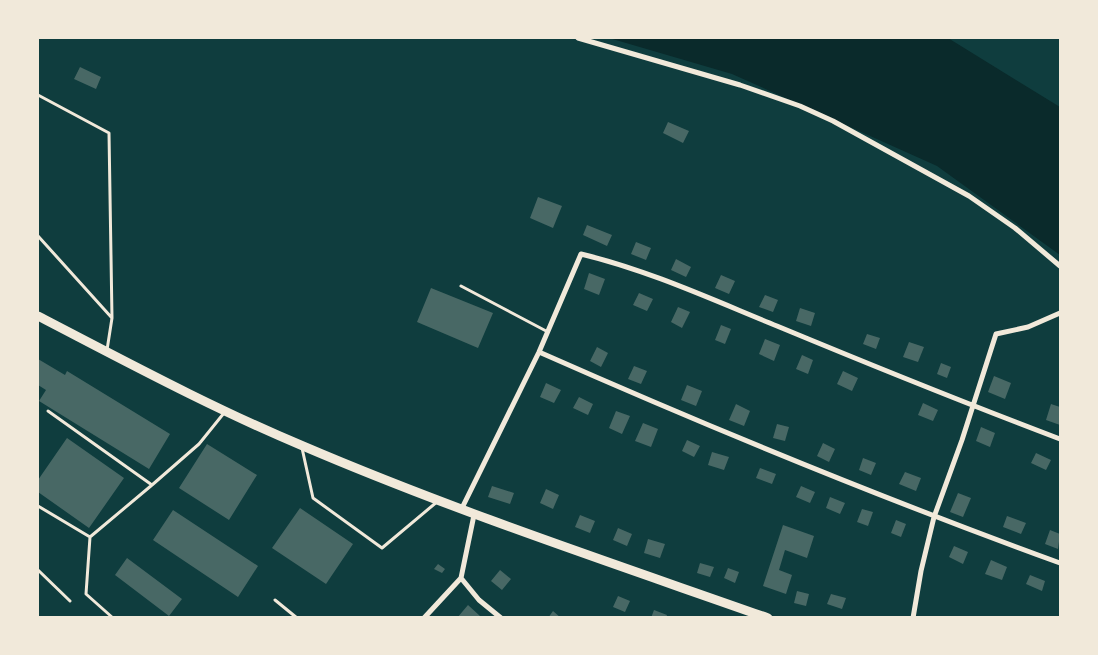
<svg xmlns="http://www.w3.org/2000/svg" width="1098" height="655" font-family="'DejaVu Sans',sans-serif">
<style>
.water{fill:#0a2a2b}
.building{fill:#486865}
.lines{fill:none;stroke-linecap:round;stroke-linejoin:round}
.service{stroke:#f1e9da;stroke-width:3}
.minor{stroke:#f1e9da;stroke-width:5}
.trunk{stroke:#f1e9da;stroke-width:9}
</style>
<rect width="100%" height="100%" fill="#0f3d3e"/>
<path class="water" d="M609,38H948L1060,107V255L937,166L732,74Z"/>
<path class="building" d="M80,67L101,77L96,89L74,79Z
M668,122L689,131L683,143L663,133Z
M538,197L562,206L553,228L530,218Z
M587,225L612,235L607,246L583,235Z
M636,242L651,248L646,260L631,254Z
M676,259L691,267L686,277L671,270Z
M589,273L605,279L599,295L584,289Z
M721,275L735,281L729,294L715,288Z
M431,288L493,313L478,348L417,322Z
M639,293L653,299L647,311L633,305Z
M765,295L778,300L773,312L759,307Z
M678,307L690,312L682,328L671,322Z
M800,308L815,313L811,326L796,321Z
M721,325L731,329L725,344L715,340Z
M867,334L880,338L876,349L863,344Z
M765,339L780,345L774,361L759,354Z
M909,342L924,347L918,362L903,357Z
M597,347L608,353L601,367L590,361Z
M802,355L813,360L808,374L796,369Z
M38,359L65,375L67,371L170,434L149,469L39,401L46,390L38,385Z
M941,363L951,367L947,378L937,374Z
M634,366L647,371L641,384L628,379Z
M843,371L858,378L852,391L837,384Z
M994,376L1011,383L1005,399L988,392Z
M546,383L561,390L554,403L540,397Z
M687,385L702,391L696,406L681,400Z
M579,397L593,404L588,415L573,408Z
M923,403L938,410L933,421L918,415Z
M736,404L750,411L744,426L729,420Z
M1051,404L1060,407V425L1046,420Z
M616,411L630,416L622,434L609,428Z
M643,423L658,429L651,447L635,441Z
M777,424L789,427L785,441L773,438Z
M981,427L995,433L990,447L976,441Z
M67,438L124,478L89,528L38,492V480Z
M687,440L700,446L694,457L682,451Z
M823,443L835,449L829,462L817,456Z
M207,444L257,475L229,520L179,488Z
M712,452L729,457L724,470L708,465Z
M1036,453L1051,460L1046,470L1031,463Z
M863,458L876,463L871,475L859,470Z
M760,468L776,474L772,484L756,478Z
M905,472L921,478L916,491L899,484Z
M492,486L514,493L510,504L488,497Z
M801,486L815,492L810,503L796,497Z
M546,489L559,495L553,509L540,503Z
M958,493L971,498L963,517L950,512Z
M830,497L845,503L840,514L826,508Z
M300,508L353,544L326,584L272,548Z
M862,509L873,512L868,526L857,522Z
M173,510L258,566L238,597L153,540Z
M580,515L595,521L590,533L575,527Z
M1007,516L1026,523L1021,534L1003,527Z
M896,520L906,524L901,537L891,533Z
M783,525L814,536L807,558L785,550L779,570L792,575L786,594L763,586Z
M618,528L632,534L627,546L613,540Z
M1050,530L1060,534L1058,549L1045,544Z
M648,539L665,544L660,558L644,553Z
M954,546L968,552L963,564L949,557Z
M127,558L182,599L169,616L115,575Z
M991,560L1007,567L1002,580L985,574Z
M700,563L714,567L710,577L697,573Z
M438,564L445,569L442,573L434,569Z
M728,568L739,572L735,583L724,578Z
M500,570L511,579L502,590L491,581Z
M1030,575L1045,581L1042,591L1026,584Z
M797,591L809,594L806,606L794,603Z
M831,594L846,598L842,609L827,604Z
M618,596L630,601L625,612L613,607Z
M468,605L480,616L479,618H457Z
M654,610L667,615L666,618H651Z
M553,611L561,618H548Z"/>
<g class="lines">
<path class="service" d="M38,95L109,133L112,318
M38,236L112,318L107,350
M461,286L548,332
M48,411L152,485L199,444L224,413
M302,448L313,498L382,548L438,501
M38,506L90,537L152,485
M90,537L86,594L113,618
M38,570L70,601
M275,600L297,618"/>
<path class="minor" d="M578,38L740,85L800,106L833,121L969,196L1015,228L1060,266
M539,352C711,428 884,499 1060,563
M462,508L539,352L581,254C648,270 713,300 777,326C871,365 965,403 1060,439
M461,578L479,600L501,618
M424,618L461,578L474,515
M913,618L921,571L934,517L962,440L996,334L1028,327L1060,313"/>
<path class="trunk" d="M38,316C125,361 212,408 303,446C455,511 612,563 768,618"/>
</g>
<rect width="1098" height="655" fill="none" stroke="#f1e9da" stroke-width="78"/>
</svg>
